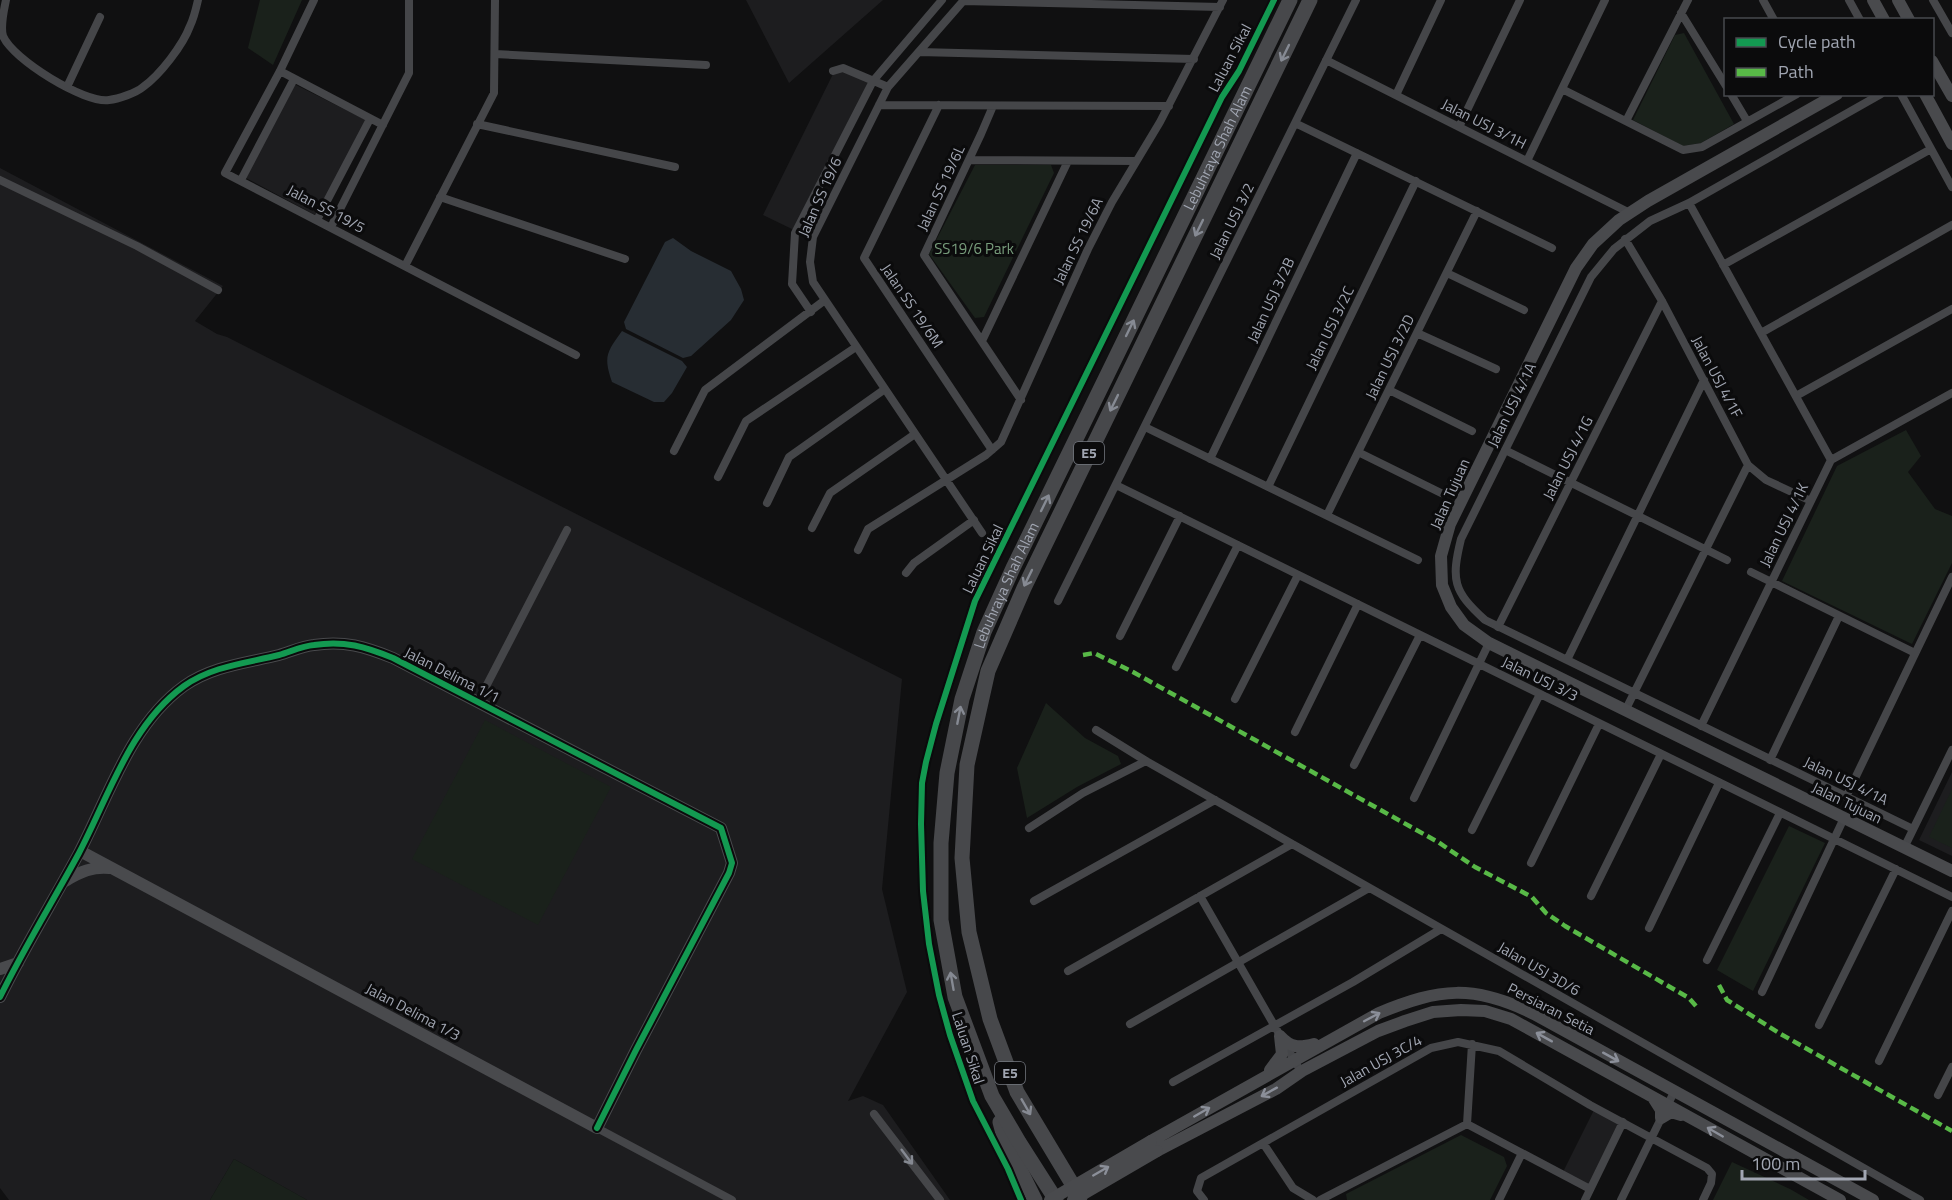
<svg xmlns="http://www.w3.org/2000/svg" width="1952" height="1200" font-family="'Titillium Web',sans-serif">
  <rect width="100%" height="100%" fill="#101011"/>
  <path fill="#1d1d1f" d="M746,0H883L789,83Z
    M843,71L869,82L794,230L763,215L833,74Z
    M294,84L366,120L317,216L246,178Z
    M0,168L223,286L195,321L217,334L227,337L902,679L882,889L907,992L848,1101L863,1096L883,1105L950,1200H307L234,1159L210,1200H9L0,1188Z
    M1952,772V856L1919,840Z
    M1594,1110L1619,1124L1589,1185L1563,1172Z"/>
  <path fill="#1a211b" d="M260,0H302L273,65L248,48Z
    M1684,33L1734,124L1701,143L1683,146L1633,120L1675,35Z
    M975,165H1051L1054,173L984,317L975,318L929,254Z
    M1906,430L1921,456L1908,472L1935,509L1952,516V563L1912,644L1782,581L1837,466Z
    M1046,703L1085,738L1118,756L1121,764L1077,787L1027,818L1017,768Z
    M485,720L611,787L538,925L412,859Z
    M1952,789V848L1929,837Z
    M1789,826L1825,843L1753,991L1717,970Z
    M1461,1135L1504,1157L1507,1166L1490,1200H1347L1346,1194Z
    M234,1159L307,1200H210Z
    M1732,1162L1790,1189L1809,1200H1713Z"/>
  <path fill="#272d33" d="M673,238L691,251L731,271L741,289L744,300L731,320L691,356L683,358L626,329L624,322L665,242Z
    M622,331L682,361L687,367L672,393L664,402H654L612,382C603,356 607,352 622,331Z"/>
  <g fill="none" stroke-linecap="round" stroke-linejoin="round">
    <path stroke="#454649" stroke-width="8" d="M6,0C4,10 0,26 3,36C12,59 85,104 109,100C118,99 136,93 143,87C160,75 183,45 190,26C194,18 196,9 198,0
      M314,0L280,71L225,173L576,355
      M964,0L888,87L813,237L810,262L813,282L982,533
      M1763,0L1774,20
      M1849,0L1860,20
      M1933,0L1952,33
      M963,1L1220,7
      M1681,13L1726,86
      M919,52L1194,59
      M495,54L706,65
      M1326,60L1630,213
      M280,71L383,125
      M833,71L843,68L888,87
      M67,87L100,17
      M1562,89L1683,150L1702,147L1797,94
      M1731,94L1747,121
      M1881,94L1689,203L1650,221L1614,249L1591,277L1461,539C1451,580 1453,591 1485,620L1913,829
      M1901,94L1952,187
      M1396,95L1441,0
      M879,105L1169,106
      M939,105L864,258L992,450
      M993,106L981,134L924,255L1021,400
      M1626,121L1688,0
      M1295,123L1552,248
      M477,124L675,167
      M1459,127L1520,0
      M969,160L1136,161
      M1527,161L1605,0
      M0,180L137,246L218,290
      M241,180L294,79
      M440,197L625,259
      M1689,203L1831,460
      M317,220L370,119
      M331,227L409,73V0
      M1625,239L1662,301L1748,465L1766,480L1811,501
      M1723,265L1931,149
      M405,266L494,93L495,0
      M1447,273L1524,310
      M811,312L792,284L795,233L873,81L942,0
      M1417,333L1496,369
      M1761,333L1952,225
      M982,341L1068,161
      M1389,390L1472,431
      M1796,396L1952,309
      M1145,427L1418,560
      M1505,450L1727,560
      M674,451L705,390L825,300
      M1358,452L1441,493
      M1210,459L1357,153
      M718,477L746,421L856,347
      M1116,485L1952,897
      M1268,487L1416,181
      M767,503L789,457L885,389
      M1327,515L1477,211
      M812,528L830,493L915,434
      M858,550L868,529L986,455L1001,442L1088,249L1112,202L1160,122L1223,0
      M1751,572L1915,653
      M906,573L914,563L974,520
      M1058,601L1356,0
      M1498,627L1662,301
      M1120,636L1180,516
      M1567,660L1704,380
      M1176,667L1238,545
      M1235,699L1298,575
      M478,702L567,530
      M1625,711L1748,465
      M1701,726L1831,460L1952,393
      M1096,730L1146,761L1920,1200
      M1295,732L1358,604
      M1770,760L1839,616
      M1354,765L1420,635
      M1846,797L1952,577
      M1414,798L1489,643
      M1029,828L1083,793L1146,761
      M1472,830L1540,694
      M1904,848L1952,750
      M1531,863L1599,724
      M1200,896L1297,1065
      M1591,896L1661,754
      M1034,901L1215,800
      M1649,928L1719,783
      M1707,960L1780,813
      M1068,971L1292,844
      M1762,992L1844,818
      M1130,1024L1369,888
      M1819,1025L1896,869
      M1879,1061L1952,911
      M1173,1082L1353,982L1441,929
      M1938,1095L1952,1067
      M874,1114L940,1200
      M1467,1124L1472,1044
      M597,1128L732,1200
      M1263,1143L1293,1188L1313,1200
      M1204,1200L1197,1191L1201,1178L1431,1048L1458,1042L1499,1051L1590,1105L1707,1168L1712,1174L1711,1183L1703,1200
      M1320,1200L1467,1124L1590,1189
      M1499,1200L1522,1153
      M1585,1200L1623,1122
      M1621,1200L1674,1092"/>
    <path stroke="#494a4d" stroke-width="12" d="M1873,0L1884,20
      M1898,0L1909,20
      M1932,61L1952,96
      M1837,94L1648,201L1619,220L1593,244L1576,268L1450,524L1441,556L1442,585L1451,607L1464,625L1489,643L1952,871
      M1925,94L1952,144
      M65,881C80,872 93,866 110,868
      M0,969L18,963
      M0,997C24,948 53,901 79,853C109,796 130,725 184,686C212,666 247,663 279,655C290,652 302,646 314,645C344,640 366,647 393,658L721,828L732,863L729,873L636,1050L597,1128L80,851
      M1280,1036C1291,1048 1299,1048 1314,1044
      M1270,1070L1282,1054L1280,1036
      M1654,1099L1661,1110V1118L1671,1112L1681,1115
      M1151,1141L1379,1013C1440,988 1473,984 1534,1014L1873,1200
      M1157,1151L1276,1089L1302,1071L1378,1031L1405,1021L1433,1012L1461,1010L1485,1011L1511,1019L1840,1200"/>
    <g stroke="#47484b" stroke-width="15">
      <path d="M1000,1122L1004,1137L1035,1200"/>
      <path d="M1080,1197L1017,1092L990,1019L969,932L962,858L967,765L988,671L1024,588L1310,0"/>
      <path id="s1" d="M1056,1200L1019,1142L992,1096L955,997L941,920V843L947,773L962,699L984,632L1013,568L1290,0"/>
    </g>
    <path stroke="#494a4d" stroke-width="12" d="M1050,1200L1151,1141
      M1073,1200L1157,1151"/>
    <path stroke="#58b947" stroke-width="4.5" stroke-dasharray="9 4.5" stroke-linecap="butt" d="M1083,655L1094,653L1133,672L1438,842L1475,867L1532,897L1546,913L1565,926L1689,998L1696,1006
      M1719,985L1727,1000L1779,1033L1952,1131"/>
    <defs>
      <path id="cycleway" d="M0,997C24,948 53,901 79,853C109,796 130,725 184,686C212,666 247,663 279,655C290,652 302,646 314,645C344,640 366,647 393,658L721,828L732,863L729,873L636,1050L597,1128
        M1021,1200L1008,1169L973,1101L950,1035L939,995L929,944L923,891L921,824L922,783L926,762L936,724L975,601L1222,97L1239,71L1274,0"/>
    </defs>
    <use href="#cycleway" stroke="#0b0b0c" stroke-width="10"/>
    <use href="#cycleway" stroke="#139951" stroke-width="6"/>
  </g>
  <defs><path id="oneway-shaft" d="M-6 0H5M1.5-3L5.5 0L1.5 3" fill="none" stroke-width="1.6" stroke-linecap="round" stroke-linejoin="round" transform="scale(1.5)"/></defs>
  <g stroke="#868a93">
    <use href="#oneway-shaft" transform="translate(1285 53) rotate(116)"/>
    <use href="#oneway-shaft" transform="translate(1199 228) rotate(116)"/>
    <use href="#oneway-shaft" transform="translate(1130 328) rotate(-64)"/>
    <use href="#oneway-shaft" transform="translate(1114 403) rotate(116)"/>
    <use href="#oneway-shaft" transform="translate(1045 503) rotate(-64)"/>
    <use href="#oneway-shaft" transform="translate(1028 578) rotate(116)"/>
    <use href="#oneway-shaft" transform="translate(959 715) rotate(-79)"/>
    <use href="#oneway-shaft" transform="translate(952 981) rotate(-100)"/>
    <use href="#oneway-shaft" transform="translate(1026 1107) rotate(60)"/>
  </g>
  <g stroke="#8b8f99">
    <use href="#oneway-shaft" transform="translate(1372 1017) rotate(-28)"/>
    <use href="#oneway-shaft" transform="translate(1544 1037) rotate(-151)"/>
    <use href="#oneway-shaft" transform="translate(1611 1057) rotate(29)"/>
    <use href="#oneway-shaft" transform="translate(1269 1092) rotate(151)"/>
    <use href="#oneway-shaft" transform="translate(1202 1112) rotate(-30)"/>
    <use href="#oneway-shaft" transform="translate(1715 1132) rotate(-150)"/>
    <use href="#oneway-shaft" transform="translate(1101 1171) rotate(-30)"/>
  </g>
  <use stroke="#858992" href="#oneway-shaft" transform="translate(907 1157) rotate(53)"/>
  <g text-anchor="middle" stroke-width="6" stroke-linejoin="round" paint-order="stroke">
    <g fill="#0b0b0c" stroke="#747880" stroke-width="1.5">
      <rect x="1074" y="442" width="30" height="22" rx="4.5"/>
      <rect x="995" y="1062" width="30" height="22" rx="4.5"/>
    </g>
    <g font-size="14" font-weight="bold" fill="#a1a6b2">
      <text x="1089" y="458">E5</text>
      <text x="1010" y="1078">E5</text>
    </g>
    <g font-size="15" fill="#a1a6b2" stroke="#0b0b0c">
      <text transform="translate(1230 58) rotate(-62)" y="5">Laluan Sikal</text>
      <text transform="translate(1484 124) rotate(27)" y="5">Jalan USJ 3/1H</text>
      <text dy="5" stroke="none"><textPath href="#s1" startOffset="1137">Lebuhraya Shah Alam</textPath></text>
      <text transform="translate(941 188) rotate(-65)" y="5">Jalan SS 19/6L</text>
      <text transform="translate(820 197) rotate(-66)" y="5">Jalan SS 19/6</text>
      <text transform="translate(326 209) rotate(28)" y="5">Jalan SS 19/5</text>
      <text transform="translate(1232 221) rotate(-64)" y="5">Jalan USJ 3/2</text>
      <text transform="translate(1078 241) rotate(-64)" y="5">Jalan SS 19/6A</text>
      <text transform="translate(1271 300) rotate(-65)" y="5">Jalan USJ 3/2B</text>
      <text transform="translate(912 306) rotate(56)" y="5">Jalan SS 19/6M</text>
      <text transform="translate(1330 328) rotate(-64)" y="5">Jalan USJ 3/2C</text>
      <text transform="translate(1390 357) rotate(-64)" y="5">Jalan USJ 3/2D</text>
      <text transform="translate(1717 377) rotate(62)" y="5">Jalan USJ 4/1F</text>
      <text transform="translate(1512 405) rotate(-64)" y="5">Jalan USJ 4/1A</text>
      <text transform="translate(1568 458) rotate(-63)" y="5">Jalan USJ 4/1G</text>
      <text transform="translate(1450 494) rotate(-66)" y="5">Jalan Tujuan</text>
      <text transform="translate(1784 525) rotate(-64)" y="5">Jalan USJ 4/1K</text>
      <text transform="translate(983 559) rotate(-64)" y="5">Laluan Sikal</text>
      <text dy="5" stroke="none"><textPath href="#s1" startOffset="651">Lebuhraya Shah Alam</textPath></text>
      <text transform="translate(452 675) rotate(27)" y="5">Jalan Delima 1/1</text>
      <text transform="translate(1540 679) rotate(26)" y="5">Jalan USJ 3/3</text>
      <text transform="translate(1846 781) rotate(26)" y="5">Jalan USJ 4/1A</text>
      <text transform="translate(1847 803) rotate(26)" y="5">Jalan Tujuan</text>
      <text transform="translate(1539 969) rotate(30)" y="5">Jalan USJ 3D/6</text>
      <text transform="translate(1551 1009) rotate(27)" y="5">Persiaran Setia</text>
      <text transform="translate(413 1012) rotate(28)" y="5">Jalan Delima 1/3</text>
      <text transform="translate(968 1048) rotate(72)" y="5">Laluan Sikal</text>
      <text transform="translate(1381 1061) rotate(-29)" y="5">Jalan USJ 3C/4</text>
    </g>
    <g font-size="15" fill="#789d7c" stroke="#0b0b0c">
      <text x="974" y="254">SS19/6 Park</text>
    </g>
  </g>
  <rect x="1724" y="18" width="210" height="78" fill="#0b0b0c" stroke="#47494e" stroke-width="1.5"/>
  <rect x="1736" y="38" width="30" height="9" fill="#139951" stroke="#47494e" stroke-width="1.5"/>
  <text x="1778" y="48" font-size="18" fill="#a1a6b2">Cycle path</text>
  <rect x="1736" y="68" width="30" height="9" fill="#58b947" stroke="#47494e" stroke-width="1.5"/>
  <text x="1778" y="78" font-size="18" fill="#a1a6b2">Path</text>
  <path d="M1742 1170v9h123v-9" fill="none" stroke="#a1a6b2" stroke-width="3"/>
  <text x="1751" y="1170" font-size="18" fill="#a1a6b2" stroke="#0b0b0c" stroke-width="4.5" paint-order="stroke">100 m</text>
</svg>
